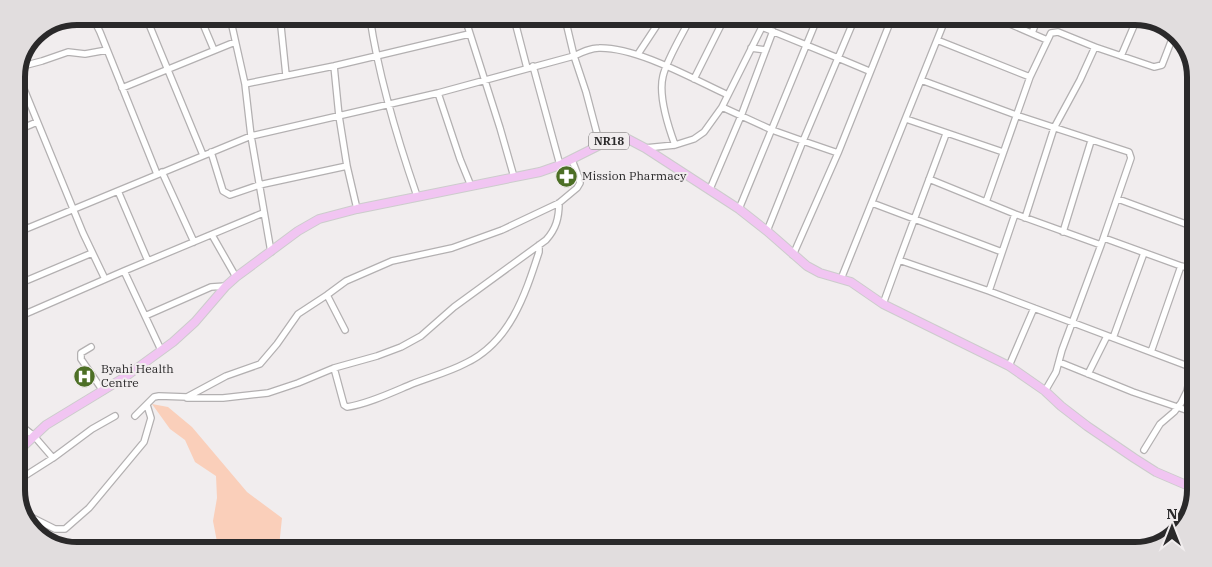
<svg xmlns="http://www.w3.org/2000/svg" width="1212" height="567" font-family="'IBM Plex Serif',serif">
  <rect width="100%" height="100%" fill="#f1edee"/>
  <path fill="#facfba" d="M152,404L168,407L192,427L247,492L282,518L279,547H218L213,521L217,498L216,476L195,462L185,440L170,429Z"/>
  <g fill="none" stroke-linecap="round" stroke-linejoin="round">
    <defs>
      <path id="minor" d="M92,16L100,32L157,174
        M146,17L203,155
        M200,17L214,50
        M230,17L245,84L251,136L271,252
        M280,17L286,75
        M370,18C379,79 397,138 417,196
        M465,18L500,128L514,177
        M514,18L527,68
        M854,20L838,58L869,71
        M1001,20L1047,40
        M231,22L258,17
        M1032,33L1037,20
        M937,40L1030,77
        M751,48L766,50
        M638,54L661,19
        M1121,56L1136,21
        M533,66L560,165
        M19,67L42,61L68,52L85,54L107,50
        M17,72L83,233L105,279
        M694,79L724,19
        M921,80L1016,115L1129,152L1131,158L1101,245L1062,350L1056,372L1045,391
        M245,84L334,66L469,34
        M122,88L235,42
        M438,93L460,159L471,186
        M722,107L772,130L803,141L838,58L762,27
        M906,119L1003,152
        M16,131L37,122
        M600,145L586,92L574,56C582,52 590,48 599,48C637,47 693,79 728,95
        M675,145C668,126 658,96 663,76C667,59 682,35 690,19
        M645,148L675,145L694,139L704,132L722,107L766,19
        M211,152L223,191L230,195L259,185L347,166L339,116L334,66
        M347,166L357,209
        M162,172L194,242
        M929,179L1015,214L1101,245
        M710,189L741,116L773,31
        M118,191L148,261
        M1118,199L1194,227
        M16,202L26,229
        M986,202L1030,77L1051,33L1058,32L1095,47L1154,67L1162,65L1174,34
        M872,203L1002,252
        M739,209L817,19
        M1025,218L1054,128L1080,80L1095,47
        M767,231L803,141L838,153
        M1063,232L1091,141
        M16,233L251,136L438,93L574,56L565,18
        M212,235L236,277
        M1104,238L1181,266
        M793,255L838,153L891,20
        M899,260L946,134
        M1189,268L1194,257
        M124,271L161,350
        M841,279L945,20
        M16,285L92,253
        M989,291L1015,214
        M327,295L345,330
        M883,304L899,260L989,291L1193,368
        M145,316L211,287L226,286
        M16,318L124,271L263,213
        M1113,338L1144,253
        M91,347L81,353V359L103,391
        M1151,352L1181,266L1194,269
        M1059,362L1133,392L1192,412
        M1009,366L1034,308
        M334,368L344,405L347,407C368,404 393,392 412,384C430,377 449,372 466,363C510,342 525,295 539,252V245
        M1088,374L1107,336
        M187,398H223L268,393L298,383L334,368L377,356L401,347L421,336L454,307L546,240C556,229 559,218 559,203
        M135,416L154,397L159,396L187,397L226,376L260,364L277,344L298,314L327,295L346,281L392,261L452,248L502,230L559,203L577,188L580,183L579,178L572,160
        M16,422L34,436L53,458
        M1144,450L1160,424L1174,412L1181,403L1187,391L1193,362
        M18,499L20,479L53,458L92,429L115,416
        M23,513L55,529H65L89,508L144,442L151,418L147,405"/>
      <path id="major" d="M16,453L46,425L125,377L173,342L195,322L226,286L236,277L298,231L319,219L357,209L540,172L560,165L600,145L616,138H626L645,148L739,209L767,231L807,266L820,273L851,282L883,304L1009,366L1045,391L1061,406L1087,426L1134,458L1156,472L1191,487"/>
    </defs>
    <use href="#minor" stroke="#b3b0b1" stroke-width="8"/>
    <use href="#major" stroke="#ccc" stroke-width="10"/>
    <use href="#minor" stroke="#fff" stroke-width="5.5"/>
    <use href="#major" stroke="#f1c5f2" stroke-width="8"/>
  </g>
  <defs>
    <symbol id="pharmacy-disc" viewBox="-11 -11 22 22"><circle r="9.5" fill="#4d6f26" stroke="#f1edee"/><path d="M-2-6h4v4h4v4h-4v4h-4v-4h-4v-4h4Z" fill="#fff"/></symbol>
    <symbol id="hospital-disc" viewBox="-11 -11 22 22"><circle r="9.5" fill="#4d6f26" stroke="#f1edee"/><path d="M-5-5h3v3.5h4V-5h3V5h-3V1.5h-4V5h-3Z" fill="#fff"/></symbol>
  </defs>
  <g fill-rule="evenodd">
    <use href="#pharmacy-disc" x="554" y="164" width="25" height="25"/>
    <use href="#hospital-disc" x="72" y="364" width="25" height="25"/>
  </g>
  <g text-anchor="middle" stroke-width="4" stroke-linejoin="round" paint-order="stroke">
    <rect fill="#f1edee" stroke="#666465" stroke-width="1" x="589" y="132.5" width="40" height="17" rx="4"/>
    <g font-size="11" font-weight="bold" fill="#2a292a">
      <text x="609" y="145">NR18</text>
    </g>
    <g font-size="12" fill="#2a292a" stroke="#f1edee" text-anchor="start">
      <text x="582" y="180">Mission Pharmacy</text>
      <text x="101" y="373">Byahi Health<tspan x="101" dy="14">Centre</tspan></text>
    </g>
  </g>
  <path d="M0 0H1212V567H0ZM77 25H1135A52 52 0 0 1 1187 77V490A52 52 0 0 1 1135 542H77A52 52 0 0 1 25 490V77A52 52 0 0 1 77 25Z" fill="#e1ddde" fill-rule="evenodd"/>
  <path fill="none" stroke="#2a292a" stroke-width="6" d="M77 25H1135A52 52 0 0 1 1187 77V490A52 52 0 0 1 1135 542H77A52 52 0 0 1 25 490V77A52 52 0 0 1 77 25Z"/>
  <g transform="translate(1172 527)" stroke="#f1edee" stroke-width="4" paint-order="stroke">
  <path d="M0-4L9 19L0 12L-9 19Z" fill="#2a292a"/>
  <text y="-8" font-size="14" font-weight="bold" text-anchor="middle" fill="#2a292a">N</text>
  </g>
</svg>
